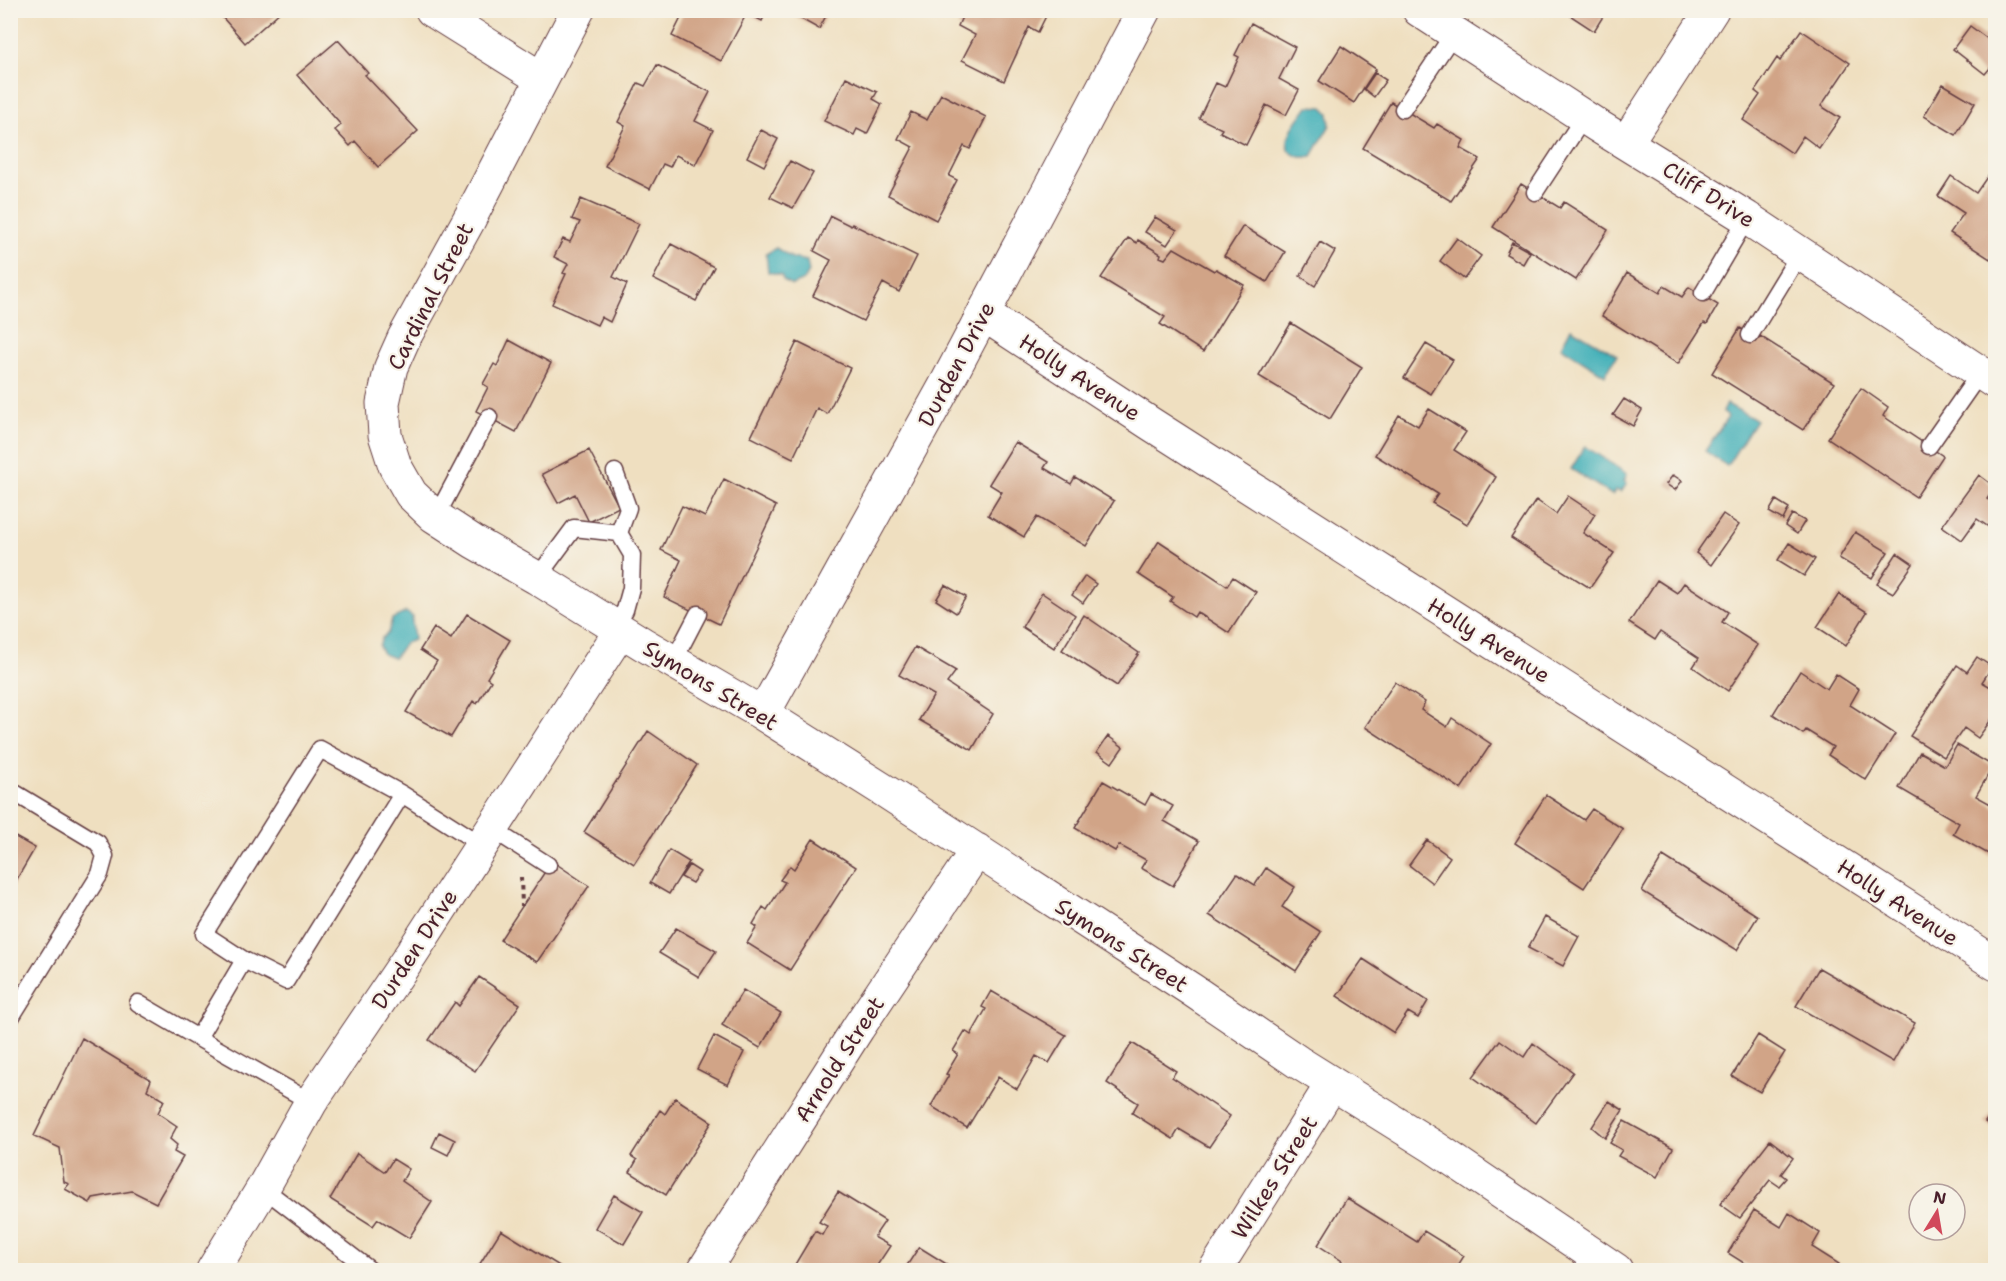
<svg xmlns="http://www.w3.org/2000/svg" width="2006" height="1281" font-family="'Shantell Sans',sans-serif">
  <rect width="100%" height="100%" fill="#f7f3e8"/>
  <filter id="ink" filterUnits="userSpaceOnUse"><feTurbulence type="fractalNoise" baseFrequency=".0167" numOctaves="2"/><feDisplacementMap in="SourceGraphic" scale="12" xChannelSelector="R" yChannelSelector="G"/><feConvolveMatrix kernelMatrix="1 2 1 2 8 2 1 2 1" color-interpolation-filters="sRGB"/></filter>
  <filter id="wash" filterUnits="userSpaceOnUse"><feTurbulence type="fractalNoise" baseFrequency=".008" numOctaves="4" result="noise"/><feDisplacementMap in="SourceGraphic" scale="24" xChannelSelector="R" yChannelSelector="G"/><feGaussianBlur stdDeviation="1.35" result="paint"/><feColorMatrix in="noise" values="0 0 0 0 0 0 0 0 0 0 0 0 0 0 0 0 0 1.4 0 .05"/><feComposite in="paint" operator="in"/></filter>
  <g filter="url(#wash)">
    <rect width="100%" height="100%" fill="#efdfc0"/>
    <path fill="#3eaeb7" stroke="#446671" stroke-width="1.5" d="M1308,106L1323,107L1329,113L1330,125L1312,156C1302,159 1296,157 1288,150C1285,133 1298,120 1308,106Z
      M776,248L792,258L807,261L809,272L804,280L792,285L784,281L781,275L768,272L766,254Z
      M1571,328L1617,355L1605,375L1561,347Z
      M1727,404L1756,420L1727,466L1705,451L1728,417L1723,412Z
      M1585,446L1627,474L1624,481L1627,484L1621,492L1616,490L1612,495L1571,469Z
      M406,612L413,617L412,620L414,640L405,643L394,658L383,654L379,646L382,638L388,633L392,619Z"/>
    <g id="blocks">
      <path fill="#d1a487" d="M216,10H282L245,43Z
        M685,10H767L762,21L747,13L721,61L672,36Z
        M791,10H829L819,29L790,13Z
        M965,10H1049L1038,32L1029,27L1004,81L962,60L975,35L958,26Z
        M1562,10H1607L1594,31Z
        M1251,23L1295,47L1279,79L1299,90L1286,115L1266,105L1246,145L1220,132L1222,129L1199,118L1216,83L1225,87L1239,57L1235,55Z
        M1970,26L1996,45V61L1985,74L1953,49Z
        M1801,30L1850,63L1821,106L1840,118L1819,148L1803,136L1792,153L1743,120L1760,95L1755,91L1777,58L1780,61Z
        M338,40L368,73L365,75L418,131L378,167L355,141L350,146L335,130L341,125L297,75Z
        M1341,46L1376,69L1354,103L1319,81Z
        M657,65L710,92L695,121L713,130L695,165L676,155L670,167L663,164L650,189L605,166L625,126L618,122L638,83L645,86Z
        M1375,73L1386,80L1374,97L1364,89Z
        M846,77L877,92L873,99L882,104L867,134L857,129L854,135L824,121Z
        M1943,84L1975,103L1956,135L1924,116Z
        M941,94L986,117L970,149L964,146L949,176L957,180L936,220L888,195L913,147L898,139L911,112L927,120Z
        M1391,102L1434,128L1437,124L1464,140L1460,148L1480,159L1451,201L1363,148Z
        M761,130L778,139L764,166L747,157Z
        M790,161L813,173L793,208L770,197Z
        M1996,164V250L1990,259L1950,233L1964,213L1938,196L1951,176L1976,193Z
        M1521,184L1560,208L1564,202L1608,230L1576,280L1493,227Z
        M581,199L639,224L613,277L627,284L610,322L601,317L597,325L552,304L566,274L563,273L568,264L554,257L563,239L570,242L580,222L572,219Z
        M831,216L851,226L852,224L917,256L899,292L883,283L863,321L813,296L831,260L814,251Z
        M1155,217L1177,230L1167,245L1145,232Z
        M1243,226L1285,252L1267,282L1224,256Z
        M1128,238L1137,243L1138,240L1161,254L1160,257L1165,259L1174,248L1214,271L1216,269L1244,285L1203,352L1160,324L1165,317L1101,278Z
        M1457,238L1481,256L1464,279L1440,261Z
        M1320,242L1335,251L1315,286L1300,276Z
        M1512,242L1530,252L1523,264L1506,254Z
        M671,244L714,267L696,301L653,279Z
        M1627,273L1660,293L1664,286L1682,297L1689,287L1718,305L1707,324L1704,323L1678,364L1602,316Z
        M1291,323L1362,367L1330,419L1259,376Z
        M1740,328L1758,339L1760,336L1834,383L1803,430L1712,373Z
        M509,340L551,363L516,432L476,411L488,387L483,384L494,364L497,366Z
        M797,342L850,368L827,414L817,408L793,458L751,437Z
        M1426,344L1453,360L1431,394L1404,378Z
        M1861,388L1888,407L1883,416L1943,456L1916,497L1828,438Z
        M1624,399L1642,410L1633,426L1613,415Z
        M1429,409L1466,432L1454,450L1496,477L1467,524L1432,503L1438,494L1375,455L1399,415L1418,426Z
        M1015,442L1048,462L1044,468L1071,484L1075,477L1114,501L1086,546L1037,517L1024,537L988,515L1002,492L989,484Z
        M589,450L619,507L589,522L575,494L558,503L542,474Z
        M1673,475L1682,481L1675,490L1666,484Z
        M1979,475L1995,487L1987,499L1996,505V532L1977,519L1962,540L1942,526Z
        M724,479L776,506L719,624L664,597L681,560L661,550L682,506L705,517Z
        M1568,496L1595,514L1583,533L1614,553L1590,588L1511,538L1536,500L1556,514Z
        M1776,500L1789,508L1783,520L1769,512Z
        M1723,514L1739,525L1711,565L1696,553Z
        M1792,514L1805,521L1797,534L1785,526Z
        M1855,532L1888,552L1872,578L1839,558Z
        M1159,541L1227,586L1233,577L1256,592L1229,633L1197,612L1194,617L1170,601L1173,597L1138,574Z
        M1789,543L1815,559L1804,576L1778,560Z
        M1897,553L1913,564L1893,593L1877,584Z
        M1085,576L1096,584L1083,603L1072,595Z
        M1657,580L1677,593L1684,583L1728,612L1722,622L1758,645L1728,691L1693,667L1699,658L1660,632L1655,640L1629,623Z
        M945,585L966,597L956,613L936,600Z
        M1042,593L1075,615L1054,648L1022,627Z
        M1839,594L1867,612L1846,646L1817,627Z
        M467,614L510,640L487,678L491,681L477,704L473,701L451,737L406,712L437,661L420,650L434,628L451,639Z
        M1084,615L1139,653L1117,686L1062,650Z
        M915,647L956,671L947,683L993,714L972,750L919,720L934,695L899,675Z
        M1977,657L1992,667L1982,682L1996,690V713L1978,738L1964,728L1944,757L1910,736L1957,665L1967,672Z
        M1800,671L1827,689L1836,674L1859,689L1850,705L1895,734L1866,780L1828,755L1833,747L1806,730L1803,734L1773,714Z
        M1395,682L1425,702L1421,710L1447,727L1452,718L1491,744L1461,789L1365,727Z
        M648,731L697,765L634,864L584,832Z
        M1108,736L1123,747L1112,763L1097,752Z
        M1957,745L1993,766L1976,796L1996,807V846L1990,855L1953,834L1959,823L1899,788L1920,752L1945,766Z
        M1103,781L1145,805L1151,794L1173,806L1164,821L1199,841L1173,886L1141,868L1146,860L1119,845L1115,851L1075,828Z
        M1546,795L1584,820L1592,809L1623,829L1584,888L1515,843Z
        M10,834L35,848L10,891Z
        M813,839L856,867L790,970L747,943L757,927L753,924L763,907L767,910L785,882L780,880L790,866L794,869Z
        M1427,840L1450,857L1432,883L1409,865Z
        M669,850L689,862L669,894L650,883Z
        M1663,856L1758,916L1737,950L1642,891Z
        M552,861L589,886L537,962L500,940Z
        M689,865L700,872L692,883L681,877Z
        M1266,868L1295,887L1282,907L1321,932L1296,971L1209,915L1237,874L1255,885Z
        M1545,917L1579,936L1563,966L1528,948Z
        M676,928L716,951L699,977L659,953Z
        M1363,959L1428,1001L1418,1018L1408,1012L1394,1033L1337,996Z
        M1819,968L1915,1023L1893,1062L1796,1006Z
        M479,977L520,1004L475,1071L429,1040L455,1002L459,1006Z
        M743,990L781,1013L760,1048L722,1025Z
        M991,991L1066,1035L1049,1063L1036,1056L1017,1089L998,1077L967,1128L931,1106L949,1075L946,1074L958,1054L953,1051L965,1031L971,1035L986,1009L982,1007Z
        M1758,1035L1785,1052L1760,1092L1732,1076Z
        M714,1036L744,1052L728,1085L697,1069Z
        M82,1038L151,1080L147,1090L164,1100L158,1113L177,1126L170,1139L177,1145L174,1152L183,1157L156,1203L132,1191L93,1198L90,1203L65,1189L69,1184L64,1182L60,1148L34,1136Z
        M1500,1040L1524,1057L1533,1043L1573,1072L1536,1123L1473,1077Z
        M1132,1043L1176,1071L1172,1077L1230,1116L1209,1147L1179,1129L1173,1139L1132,1113L1138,1103L1107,1083Z
        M675,1098L712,1122L666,1195L630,1172L637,1160L631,1156L660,1110L665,1114Z
        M1609,1101L1623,1110L1605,1138L1592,1127Z
        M1996,1106V1129L1985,1122Z
        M1624,1121L1673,1148L1657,1177L1618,1156L1622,1150L1610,1143Z
        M439,1132L455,1140L448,1155L432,1147Z
        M1770,1140L1793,1158L1781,1174L1786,1178L1779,1186L1770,1180L1740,1218L1720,1204Z
        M357,1153L385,1172L393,1159L409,1169L402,1181L432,1202L409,1238L378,1219L373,1226L330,1199Z
        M838,1192L885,1221L874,1237L890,1246L874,1270H801L794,1266L815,1231L822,1235L827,1226L819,1222Z
        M614,1195L643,1212L624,1244L595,1228Z
        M1347,1198L1417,1242L1424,1231L1464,1256L1455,1270H1358L1354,1268L1352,1270H1349L1339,1265L1342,1261L1318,1245Z
        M1754,1210L1781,1227L1789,1213L1820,1233L1812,1247L1839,1264L1835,1270H1755L1728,1253Z
        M501,1230L566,1270H476Z
        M919,1247L953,1268L952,1270H904Z"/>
    </g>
  </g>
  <g filter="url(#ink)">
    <use href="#blocks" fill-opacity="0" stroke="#633c41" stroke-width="1.5"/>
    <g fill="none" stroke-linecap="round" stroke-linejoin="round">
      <defs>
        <path id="lane" d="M1403,109L1454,33
          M1535,192L1584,117
          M1703,293L1747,218
          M1750,335L1800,253
          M1929,446L1980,373
          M615,472L628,508L619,533
          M436,517L489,417
          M537,578L574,528L619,533L632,555L631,588L625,610L614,626
          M673,662L698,614
          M320,749L402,794L286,981L244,960L204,934Z
          M10,790L98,843L105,856L100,874L10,1019
          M402,794L482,845
          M492,829L548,865
          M244,960L198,1038L311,1102
          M138,1003L198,1038
          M263,1188L370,1270"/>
        <path id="street" d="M432,10L542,79
          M578,10L470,218L404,338L391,367L383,403L385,435L395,466L411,494L434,516L474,542L537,578L643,644L763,714L885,791L1192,990L1298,1062L1434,1147L1616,1270
          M1419,10L1598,126L1747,218L1996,383
          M1626,143L1712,10
          M983,314L1151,424L1996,964
          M763,714L944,388L1144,10
          M213,1270L263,1188L311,1102L412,953L621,630
          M704,1270L858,1028L977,850
          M1215,1270L1332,1084"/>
      </defs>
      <use href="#lane" stroke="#633c41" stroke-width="19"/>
      <use href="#street" stroke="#633c41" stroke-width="35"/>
      <path stroke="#633c41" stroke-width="4" stroke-dasharray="4.5 4.5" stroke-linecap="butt" d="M521,877L522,906"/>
      <use href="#lane" stroke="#fff" stroke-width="16"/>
      <use href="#street" stroke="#fff" stroke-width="33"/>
    </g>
  </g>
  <g text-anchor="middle" stroke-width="4.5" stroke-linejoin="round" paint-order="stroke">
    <g font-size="22" fill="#4a1f2b" stroke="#f7f3e8">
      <text transform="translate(1709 194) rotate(32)" y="8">Cliff Drive</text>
      <text transform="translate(430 296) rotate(-63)" y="8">Cardinal Street</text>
      <text transform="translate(956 364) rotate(-62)" y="8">Durden Drive</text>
      <text transform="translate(1080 377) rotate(33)" y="8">Holly Avenue</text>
      <text transform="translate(1489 640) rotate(32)" y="8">Holly Avenue</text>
      <text transform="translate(711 685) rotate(31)" y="8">Symons Street</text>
      <text transform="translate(1898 902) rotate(33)" y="8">Holly Avenue</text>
      <text transform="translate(1122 945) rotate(33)" y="8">Symons Street</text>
      <text transform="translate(414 949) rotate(-57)" y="8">Durden Drive</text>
      <text transform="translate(839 1059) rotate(-57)" y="8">Arnold Street</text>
      <text transform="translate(1274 1177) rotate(-58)" y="8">Wilkes Street</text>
    </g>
  </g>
  <rect width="2006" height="1281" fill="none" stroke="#f7f3e8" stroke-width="36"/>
  <g transform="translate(1937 1212) rotate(11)"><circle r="28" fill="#f7f3e8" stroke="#b29e9c" stroke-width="1.5"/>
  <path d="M0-4.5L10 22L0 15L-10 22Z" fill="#d1495b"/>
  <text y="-9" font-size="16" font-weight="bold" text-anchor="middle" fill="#4a1f2b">N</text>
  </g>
</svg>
